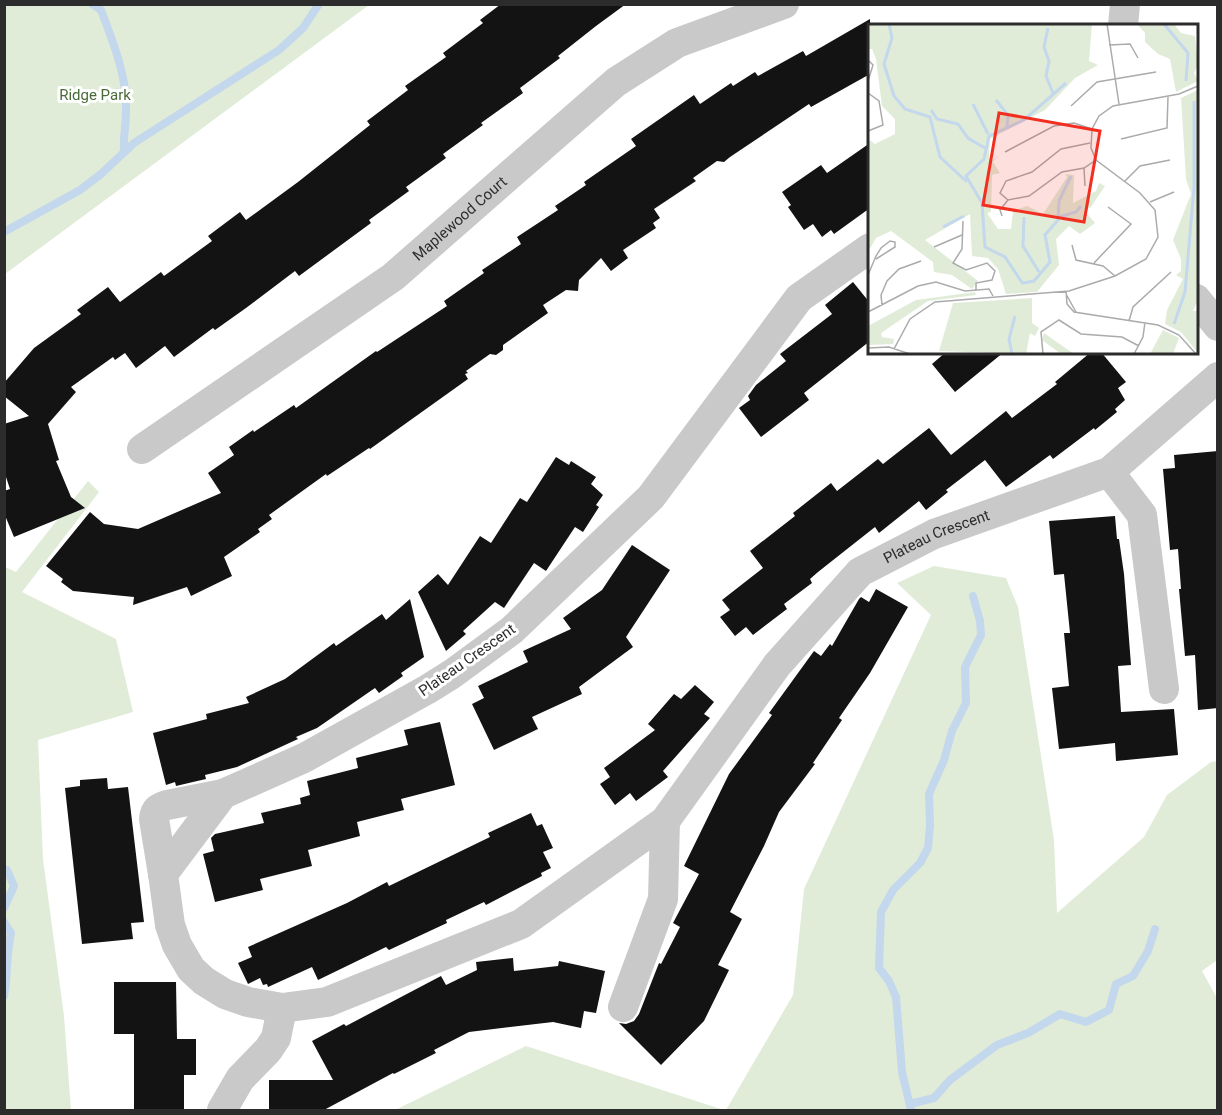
<svg xmlns="http://www.w3.org/2000/svg" width="1222" height="1115" font-family="Roboto,sans-serif">
  <rect width="100%" height="100%" fill="#fff"/>
  <path fill="#e0ecd8" d="M5,4H369V5L5,274Z
    M88,481L99,492L22,592L116,639L133,712L38,740L43,859L64,1016L71,1110H5V567L16,572Z
    M934,566L1006,578L1018,607L1054,840L1057,913L1144,837L1167,795L1211,762L1217,761V960L1202,971L1217,998V1110H726L793,995L804,889L931,615L897,583Z
    M526,1046L724,1110H395Z"/>
  <g fill="none" stroke-linecap="round" stroke-linejoin="round">
    <path stroke="#c3d7ed" stroke-width="8" d="M92,4L101,10C113,42 127,76 126,110C126,125 123,138 124,152
      M4,232L80,190L101,174L134,143L279,50L303,28L319,4
      M4,908L14,886L7,870
      M4,922L11,933C6,954 8,976 4,996
      M910,1104L934,1098L950,1080L997,1045L1028,1033L1060,1014L1086,1022L1109,1010L1116,984L1133,976L1148,951L1155,929
      M911,1110L902,1072L896,997L889,981L879,968L881,912L893,890L920,863L928,848L930,826L929,794L944,760L952,731L966,703L965,667L981,635L980,621L973,596"/>
  </g>
  <path fill="#131313" d="M501,4H626L596,26L558,56L560,58L520,88L523,93L481,123L483,125L443,154L446,158L406,187L409,191L369,220L371,223L299,276L295,271L246,308L215,330L213,328L174,357L165,346L136,368L125,353L115,360L113,357L71,387L76,392L48,424L59,460L56,461L71,497L85,508L14,537L4,513V491L10,489L4,471V424L29,416L4,396V383L34,348L81,314L77,310L108,287L120,302L161,272L164,276L212,241L208,236L240,212L246,220L298,182L370,125L367,121L408,90L405,86L446,57L443,53L483,23L480,20Z
    M870,19V74L811,107L809,104L730,157L724,162L717,161L693,178L696,181L654,209L660,218L653,223L656,228L623,250L628,258L611,271L601,258L579,280L578,291L566,290L543,305L548,313L503,345V350L496,355L490,354L466,371L468,373L465,374L468,379L370,449L369,448L327,476L326,474L269,515L272,519L258,529L260,532L224,557L232,576L191,596L187,587L133,605L134,597L73,591L61,582L63,579L46,566L90,512L104,524L138,529L221,493L208,473L234,455L229,447L253,430L254,432L294,405L296,408L376,351L377,352L447,306L444,301L484,273L482,270L521,244L517,237L558,210L555,206L586,185L584,182L636,146L631,139L694,95L700,104L731,83L733,86L755,72L758,76L803,51L806,56Z
    M870,143V208L834,234L831,230L822,237L813,224L804,230L788,207L791,205L782,192L821,165L827,173Z
    M853,282L870,303V341L804,393L809,400L761,437L739,408L750,400L748,396L756,385L786,361L780,354L832,314L825,305Z
    M946,352H1004L955,392L932,364Z
    M1091,352H1101L1126,382L1118,388L1125,400L1115,409L1117,412L1095,430L1094,428L1053,459L1050,455L1006,487L985,460L946,490L948,492L926,510L919,501L879,533L875,527L818,572L810,579L812,583L784,604L787,609L753,635L746,627L735,636L720,617L730,610L722,600L763,568L750,551L795,516L793,513L831,483L837,491L878,459L883,464L929,428L951,455L1006,411L1012,418L1057,384L1055,382Z
    M1218,451V708L1198,710L1195,655L1185,656L1179,589H1181L1178,549L1170,550L1163,469L1175,468L1174,455Z
    M556,457L569,465L571,461L596,477L591,484L603,495L596,505L599,507L583,532L575,527L546,571L534,563L504,608L495,602L463,631L466,634L446,651L418,592L438,574L448,585L480,536L491,543L520,498L527,502Z
    M1115,516L1117,539H1119L1124,574L1131,665L1118,666L1121,712L1174,709L1178,755L1116,761L1115,743L1059,749L1052,688L1069,686L1064,633H1070L1064,574L1054,575L1049,521Z
    M632,545L670,570L626,637L633,647L579,687L582,694L532,717L538,729L494,750L472,704L484,698L478,686L528,662L523,651L571,629L563,618L602,590Z
    M876,589L908,607L870,673L839,718L842,720L813,763L815,764L779,812L764,846L730,912L742,919L718,965L729,970L704,1021L661,1065L619,1023L626,1024L634,1021L639,1014L659,963L661,964L680,927L673,923L699,874L684,866L729,774L772,715L769,713L814,651L821,656L830,644L832,646L859,599L861,597L869,602Z
    M410,599L424,657L401,673L403,676L379,693L375,688L317,728L296,737L298,739L237,767L205,775L206,779L193,782L176,786L175,782L166,785L153,733L207,719L206,714L249,703L246,697L285,679L334,643L336,646L382,614L386,620Z
    M695,685L714,702L704,714L710,718L663,771L668,777L636,801L630,793L615,805L600,784L610,777L604,768L655,730L648,724L674,694L681,699Z
    M440,722L455,785L401,799L404,810L357,822L360,836L308,850L312,866L260,879L263,890L215,902L203,854L214,851L211,838L215,834L264,823L261,813L301,804L300,798L310,795L307,781L358,768L356,758L408,745L404,730Z
    M107,778L108,789L128,787L144,922L131,923L133,939L82,944L65,788L80,786V780Z
    M531,813L537,826L542,824L553,848L543,852L551,868L541,873L542,876L486,905L484,902L446,920L447,923L389,950L386,947L318,980L312,967L268,987L267,984L263,985L260,978L248,984L238,963L252,957L248,947L347,903L387,882L389,886L490,837L488,833Z
    M513,958L514,971L558,966L559,961L605,971L596,1013L584,1011L581,1028L553,1022L469,1032L434,1050L436,1053L394,1074L393,1073L324,1110H269V1080H333L312,1041L344,1024L346,1026L441,976L446,985L477,970L476,962Z
    M114,982H176L177,1039H196V1075H184V1110H134V1034H114Z"/>
  <g fill="none" stroke-linecap="round" stroke-linejoin="round">
    <g stroke="#c9c9c9" stroke-width="30">
      <path d="M1123,26L1125,4"/>
      <path id="s1" d="M870,248L799,298L651,497L512,630L452,674L428,689L304,758L223,794L163,874L170,925L177,945L191,969L204,981L225,994L248,1002L282,1008L327,1002L521,924L665,821L777,665L860,572L934,534L1109,472L1218,377"/>
      <path d="M1196,299L1218,326"/>
      <path id="s2" d="M142,449L393,277L616,82L677,43L784,4"/>
      <path d="M1109,472L1142,515L1164,689"/>
      <path d="M163,874L154,819C155,809 158,808 167,805L223,794"/>
      <path d="M623,1007L663,899L665,821"/>
      <path d="M222,1110L240,1079L268,1050L276,1038L282,1008"/>
    </g>
  </g>
  <g text-anchor="middle" stroke-width="6" stroke-linejoin="round" paint-order="stroke">
    <g font-size="15" fill="#486b37" stroke="#fff">
      <text x="95" y="100">Ridge Park</text>
    </g>
    <g font-size="15" fill="#2c2c2c" stroke="#fff">
      <text dy="5" stroke="none"><textPath href="#s2" startOffset="393">Maplewood Court</textPath></text>
      <text dy="5" stroke="none"><textPath href="#s1" startOffset="1995">Plateau Crescent</textPath></text>
      <text transform="translate(467 660) rotate(-35)" y="5">Plateau Crescent</text>
    </g>
  </g>
  <g transform="translate(868 24)">
    <rect width="330" height="330" fill="#fff"/>
    <path d="M0,0H224L221,37L230,41L207,54L177,86L122,115L121,134L125,136L132,130L125,138L132,149L124,151L123,188L119,189L130,205H143L145,187L159,182L175,190L199,153L197,150L206,151L205,179L228,167L231,159L237,162L223,183L216,186L227,199L212,210L201,202L188,215L191,241L169,268L138,270L130,245L120,234L104,232L102,190L57,216L110,257L104,265L84,251L66,248L65,238L23,207L8,214L0,228V115L7,120L27,110V95L14,82L8,35L4,25H0ZM269,0H306L313,9L327,12L330,41L326,49L330,57L308,68L302,35L290,30L277,18V9ZM330,66V276L325,287H330V329L313,308L297,300L299,286L315,255L308,251L313,247V235L305,216L323,170L318,155L313,74ZM107,268L108,271L60,277L13,309L14,313L26,315L25,320L0,321V302L48,276ZM164,274V299L171,304L167,312L162,309L158,330L71,327L85,279ZM295,306L311,314L305,330H282ZM176,309L206,330H193L174,316Z" fill="#e0ecd8"/>
    <path fill="none" stroke="#c3d7ed" stroke-width="3" d="M21,0L24,14L16,40L26,72L37,85L62,93L72,133L99,158M296,0L320,29L318,57M180,4L176,23L181,37L178,52L185,69M128,76L140,91L139,103M105,80L120,110M63,86L69,95L90,100L100,114L117,124M115,179L119,161M156,193L155,222L171,248M191,193L208,188L213,182M75,203L96,192M155,259L166,257L182,238L177,211L190,196L191,177L203,152M155,260L137,233L117,223L114,179L98,152L116,135L121,112L156,96L198,59M306,300L317,268L326,164V77M144,330L141,315L147,292"/>
    <path fill="none" stroke="#ababab" stroke-width="1.5" d="M239,0L251,80M241,21L262,20L270,34M0,36L5,41L0,57M0,69L11,77L15,101L0,107M203,82L229,58L288,48M253,115L299,104L300,73M222,119L193,125L164,148L138,157L132,169L140,176L161,172L194,148L216,144L228,136M137,128L186,102L206,99L224,105M216,144L217,162M256,158L272,142L302,136M282,178L306,168M134,192L132,186L140,176M95,197L94,225L85,239L98,246L119,239L127,247L124,256L108,259V266M204,221L208,236L235,242L247,252M66,223L94,211M226,239L263,200L240,183M0,251L8,232L13,224L22,217L27,218V223L8,235M198,267L199,280L206,288L290,301L311,311L328,330M198,270L208,288M14,281L13,271L19,257L31,245L53,237M0,288L50,262L68,258L97,267L121,265L125,272M261,297L265,283L303,248M0,324L21,323L42,330M26,325L42,295L67,278L201,267L247,252L278,235L290,213L287,186L272,169L228,136L223,124L224,105L231,92L245,82L311,70L330,62M175,330L173,308L191,296L213,310L254,313L271,322M266,330L275,313L277,298"/>
    <path fill="#f22e20" fill-opacity="0.15" stroke="#f22e20" stroke-width="3" d="M131,89L232,107L216,198L115,181Z"/>
    <rect width="330" height="330" fill="none" stroke="#2c2c2c" stroke-width="3"/>
  </g>
  <rect width="1222" height="1115" fill="none" stroke="#2c2c2c" stroke-width="12"/>
</svg>
